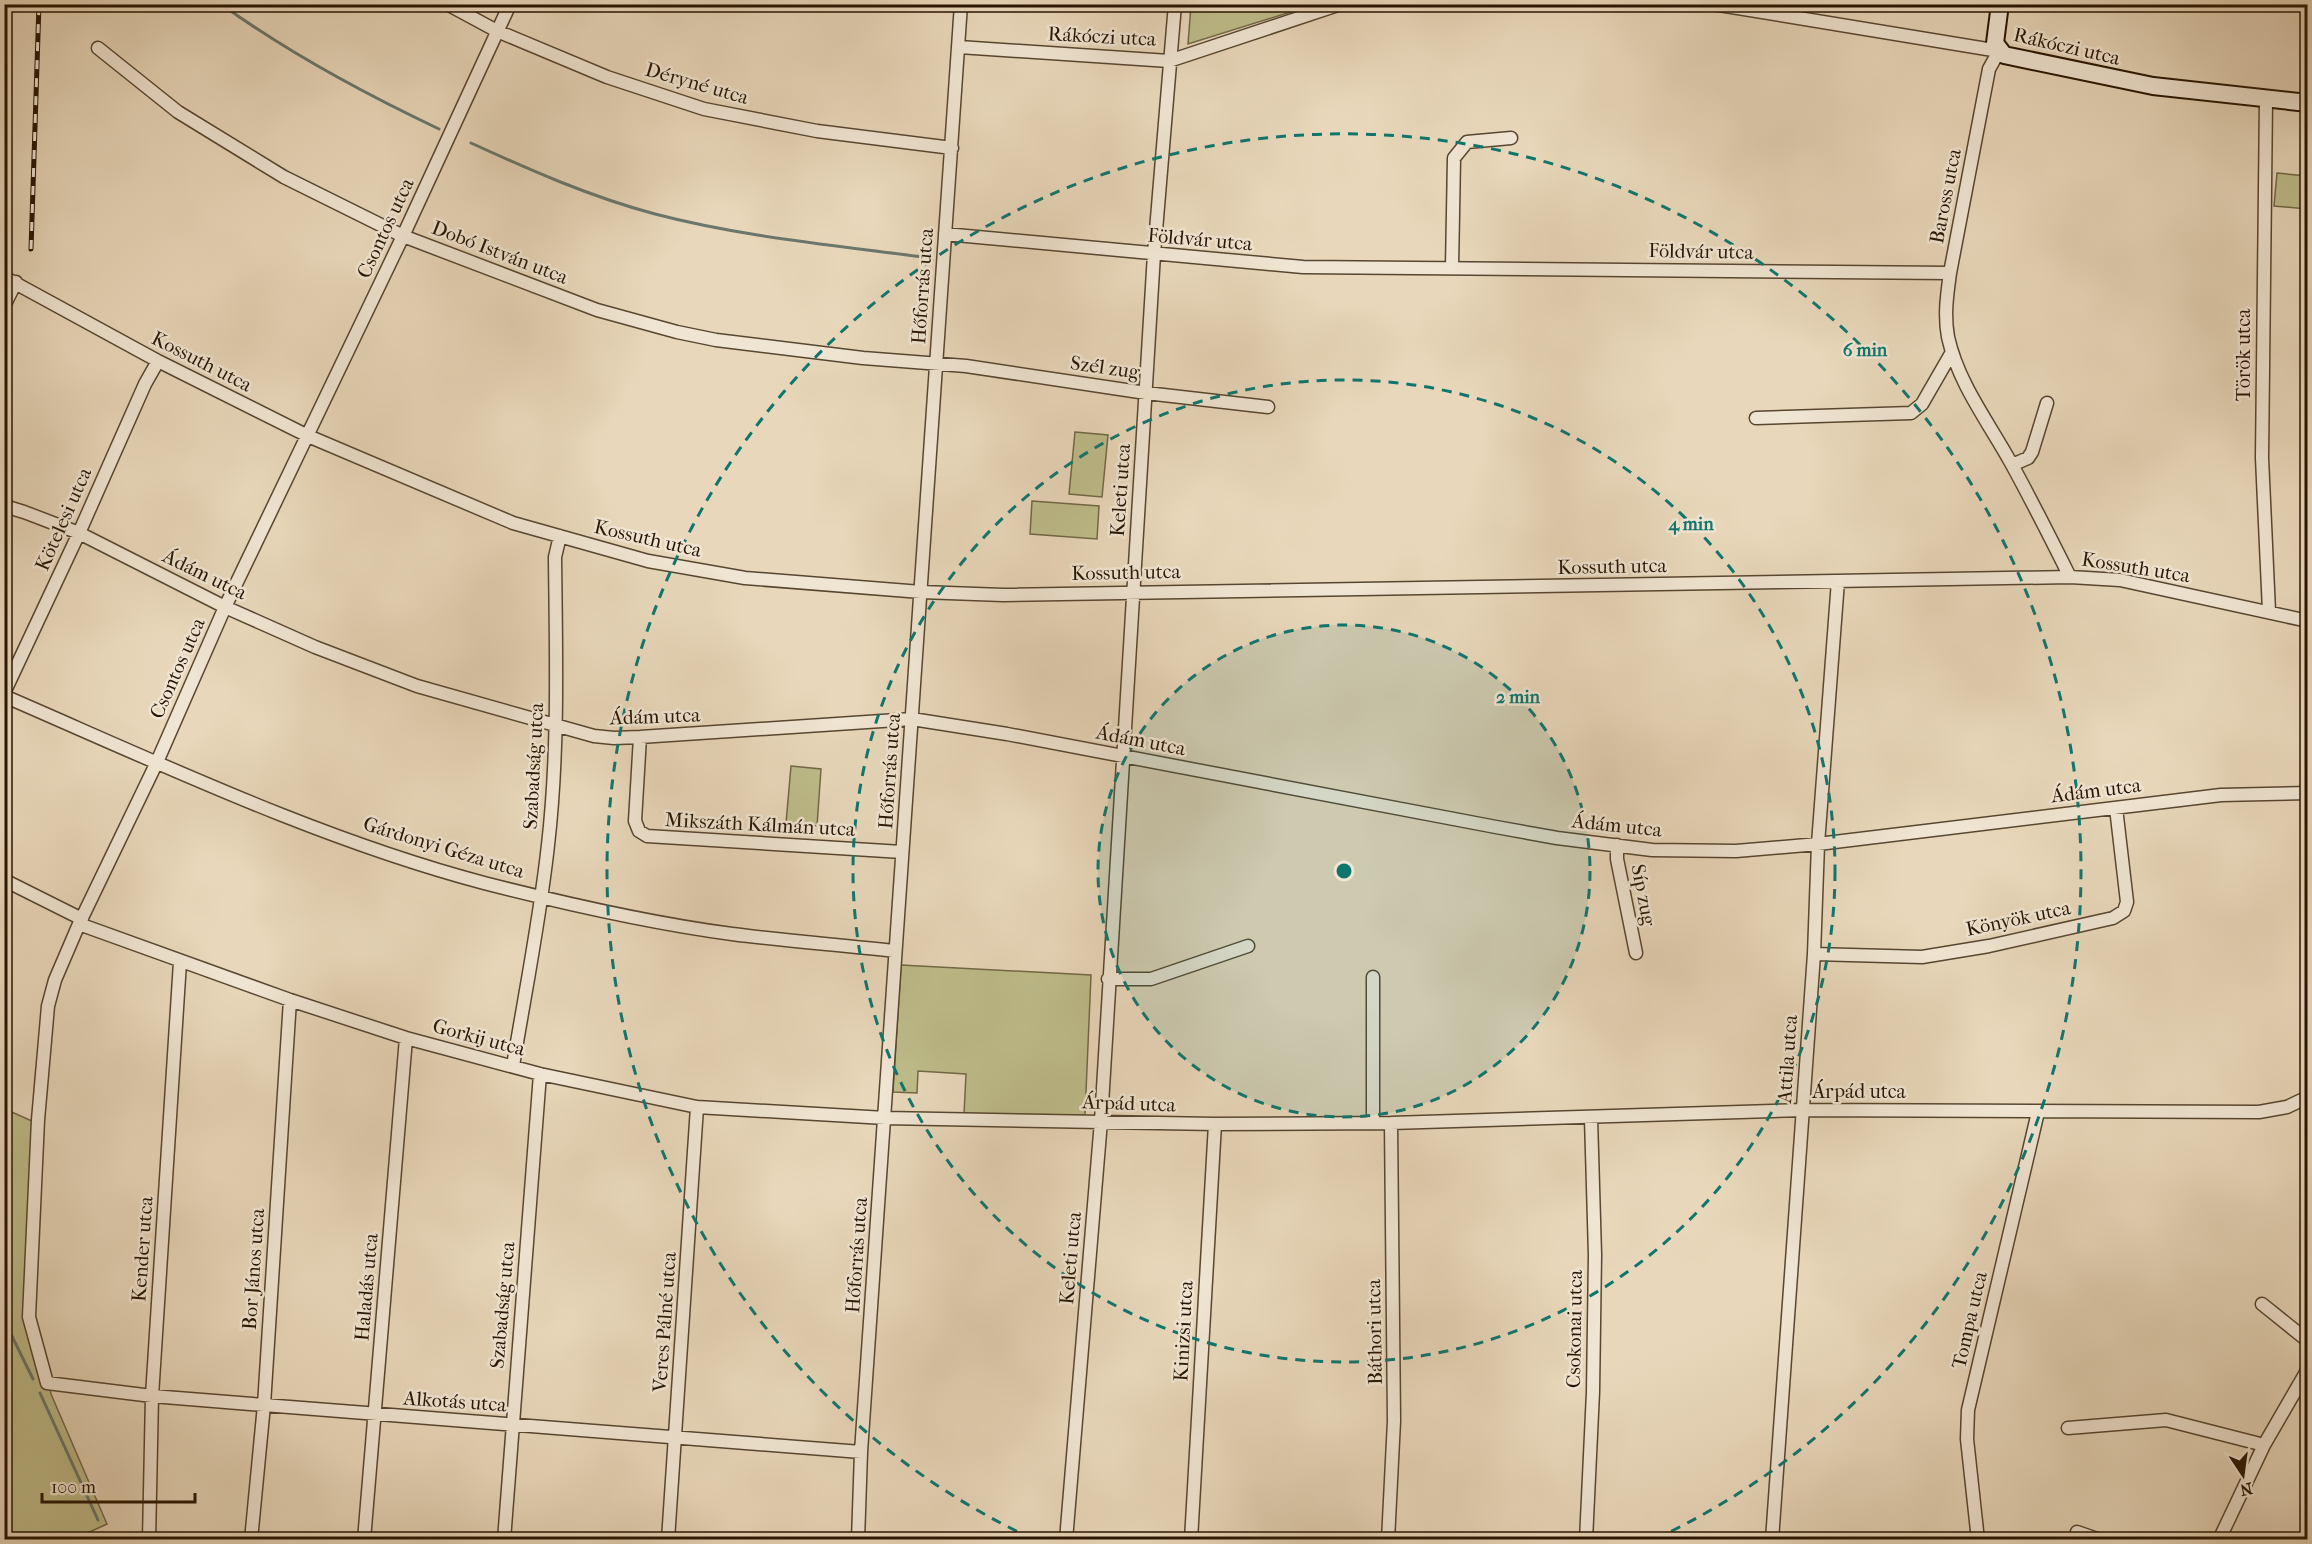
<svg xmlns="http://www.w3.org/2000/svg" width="2312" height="1544" font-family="'IM FELL French Canon',serif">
  <rect width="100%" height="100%" fill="#e8d7ba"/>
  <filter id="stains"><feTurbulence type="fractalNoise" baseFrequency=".00333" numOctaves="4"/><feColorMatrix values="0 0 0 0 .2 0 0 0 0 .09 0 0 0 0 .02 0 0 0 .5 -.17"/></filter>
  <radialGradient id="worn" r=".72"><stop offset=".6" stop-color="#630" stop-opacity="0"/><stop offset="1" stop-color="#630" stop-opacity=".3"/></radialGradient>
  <path fill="#bebc8a" stroke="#726846" stroke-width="1.5" d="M1191,5V4L1313,5L1188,44Z
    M2277,173L2307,176V209L2274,206Z
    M1075,432L1108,435L1102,497L1069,494Z
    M1032,501L1099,506L1097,539L1030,534Z
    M791,766L821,769L817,826L786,823Z
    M901,965L1091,975L1085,1115L964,1114L966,1074L918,1071L917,1093L893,1092Z
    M5,1109L43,1126L34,1313L51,1394L107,1524L83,1535L84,1539L5,1540Z"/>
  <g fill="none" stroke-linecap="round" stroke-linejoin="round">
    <path stroke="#6a776c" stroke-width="3" d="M221,4C290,54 363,93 439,129
      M471,143C530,170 591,197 655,214C743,237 832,245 922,257
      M4,1320L33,1379
      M40,1393L98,1520"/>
    <defs>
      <path id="street" d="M447,4L497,31L607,77L704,109L817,131L952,148
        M510,4L403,236L225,607L157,762L79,924L55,980L48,1006L38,1120L29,1317L47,1383L152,1396L264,1405L861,1452
        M1713,4L1999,51
        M959,47L1169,61L1341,4
        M98,48L178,112L284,177L403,236L597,310L677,332L716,340L863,358L966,366L1146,393L1268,407
        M1999,51L1989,69L1950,273C1947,295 1944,315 1948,337C1958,383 1989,423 2011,463C2032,501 2051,539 2070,577
        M2266,99L2262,458L2269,611
        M945,234L1303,267L1950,273
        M1452,268L1454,158L1467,142L1511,138
        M4,277L158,361L308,436L513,523L648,561L745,578L921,592L1003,595L2070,577L2120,580L2308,621
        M4,306L16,282
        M1756,418L1911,413L1922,404L1952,352
        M2012,465L2028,458L2032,452L2047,403
        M4,509L11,508L24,512L79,533L225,607L315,647L417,686L594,736L614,738L640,737L912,719L1007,734L1496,827L1557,838L1652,850L1736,851L1818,844L2221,795L2308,793
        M4,693L79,533L145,384L158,361
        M4,696C159,763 321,840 484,883C566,904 649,923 732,934C786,941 841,945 895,951
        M640,737L635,821L639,831L647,836L902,852
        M1617,845V859L1636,953
        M4,880L82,919
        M79,924L290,1000L406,1038L540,1074L697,1107L885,1118L1215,1124L1391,1123L1803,1110L2259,1112L2287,1107L2308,1097
        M1814,954L1922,957L1989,946L2113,918L2124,911L2127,902L2116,808
        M1108,979H1151L1248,946
        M513,1066C525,993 540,919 548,845C559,749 556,652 555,557L560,536
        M1373,1123V977
        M2262,1304L2308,1341
        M2068,1428L2166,1420L2264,1445
        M2077,1532L2100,1540
        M149,1540L152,1396L180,962
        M251,1540L264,1405L290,1000
        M364,1540L406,1038
        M504,1540L540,1074
        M668,1540L697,1107
        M858,1540L861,1452L961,4
        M1066,1540L1101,1121L1154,254L1175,4
        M1191,1540L1215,1124
        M1388,1540L1394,1421L1391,1123
        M1586,1540L1593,1392L1595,1255L1591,1118
        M1772,1540L1814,954L1818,844L1838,581
        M1978,1540L1967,1439L1968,1410L2038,1112
        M2219,1540L2264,1445L2308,1369"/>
      <path id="secondary" d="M2000,4L1995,43L2004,55L2153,86L2308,103"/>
    </defs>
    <use href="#street" stroke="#574630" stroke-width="15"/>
    <use href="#secondary" stroke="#271502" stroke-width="20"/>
    <use href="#street" stroke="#f0e5d2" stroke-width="12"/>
    <use href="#secondary" stroke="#f0e5d2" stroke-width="16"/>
    <defs>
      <path id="rail" d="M31,249L39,4"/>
    </defs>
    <use href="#rail" stroke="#271502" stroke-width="5"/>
    <use href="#rail" stroke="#f0e5d2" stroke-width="3" stroke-dasharray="9" stroke-linecap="butt"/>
  </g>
  <circle cx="1344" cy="871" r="246" fill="#0f766e" fill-opacity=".12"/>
  <g fill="none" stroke="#0f766e" stroke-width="3" stroke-dasharray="10 8">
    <circle cx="1344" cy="871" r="246"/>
    <circle cx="1344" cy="871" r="491"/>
    <path d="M1033 1539A737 737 0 1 1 1655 1539"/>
  </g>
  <g text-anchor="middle" stroke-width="5" stroke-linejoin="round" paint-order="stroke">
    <g font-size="20" fill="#271502" stroke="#f0e5d2">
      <text transform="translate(1102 36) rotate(3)" y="7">Rákóczi utca</text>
      <text transform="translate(2067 46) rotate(13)" y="7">Rákóczi utca</text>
      <text transform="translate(697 83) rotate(16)" y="7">Déryné utca</text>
      <text transform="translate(1945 196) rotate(-79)" y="7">Baross utca</text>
      <text transform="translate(385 228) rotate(-65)" y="7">Csontos utca</text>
      <text transform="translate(1200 239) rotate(5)" y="7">Földvár utca</text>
      <text transform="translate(1701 251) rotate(1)" y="7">Földvár utca</text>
      <text transform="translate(500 252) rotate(21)" y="7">Dobó István utca</text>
      <text transform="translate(922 286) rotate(-86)" y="7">Hőforrás utca</text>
      <text transform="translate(2243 355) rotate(-90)" y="7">Török utca</text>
      <text transform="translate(202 361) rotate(27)" y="7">Kossuth utca</text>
      <text transform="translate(1105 367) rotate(8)" y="7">Szél zug</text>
      <text transform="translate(1120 490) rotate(-86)" y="7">Keleti utca</text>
      <text transform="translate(63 519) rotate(-66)" y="7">Kötelesi utca</text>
      <text transform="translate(648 538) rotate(13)" y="7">Kossuth utca</text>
      <text transform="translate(1612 566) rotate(-1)" y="7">Kossuth utca</text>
      <text transform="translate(2136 567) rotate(9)" y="7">Kossuth utca</text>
      <text transform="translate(1126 572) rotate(-1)" y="7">Kossuth utca</text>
      <text transform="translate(205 574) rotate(26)" y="7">Ádám utca</text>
      <text transform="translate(177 668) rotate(-66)" y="7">Csontos utca</text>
      <text transform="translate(655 716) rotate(-2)" y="7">Ádám utca</text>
      <text transform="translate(1141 740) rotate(11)" y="7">Ádám utca</text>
      <text transform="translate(533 766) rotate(-87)" y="7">Szabadság utca</text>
      <text transform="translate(889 771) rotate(-86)" y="7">Hőforrás utca</text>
      <text transform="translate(2096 790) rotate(-7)" y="7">Ádám utca</text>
      <text transform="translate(760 824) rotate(3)" y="7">Mikszáth Kálmán utca</text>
      <text transform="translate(1617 825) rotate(6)" y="7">Ádám utca</text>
      <text transform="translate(444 847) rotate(17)" y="7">Gárdonyi Géza utca</text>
      <text transform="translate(1644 895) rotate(79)" y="7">Síp zug</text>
      <text transform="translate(2018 918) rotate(-12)" y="7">Könyök utca</text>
      <text transform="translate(479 1037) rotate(15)" y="7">Gorkij utca</text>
      <text transform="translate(1787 1059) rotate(-86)" y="7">Attila utca</text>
      <text x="1859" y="1098">Árpád utca</text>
      <text transform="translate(1129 1103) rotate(2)" y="7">Árpád utca</text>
      <text transform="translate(142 1249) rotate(-86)" y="7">Kender utca</text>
      <text transform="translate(856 1255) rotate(-86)" y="7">Hőforrás utca</text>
      <text transform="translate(1070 1258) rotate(-85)" y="7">Keleti utca</text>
      <text transform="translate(253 1269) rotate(-86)" y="7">Bor János utca</text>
      <text transform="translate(366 1287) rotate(-85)" y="7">Haladás utca</text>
      <text transform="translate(502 1305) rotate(-85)" y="7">Szabadság utca</text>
      <text transform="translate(1969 1320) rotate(-77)" y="7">Tompa utca</text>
      <text transform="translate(664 1322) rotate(-86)" y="7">Veres Pálné utca</text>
      <text transform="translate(1574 1329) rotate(-89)" y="7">Csokonai utca</text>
      <text transform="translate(1183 1331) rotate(-87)" y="7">Kinizsi utca</text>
      <text transform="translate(1374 1332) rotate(-91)" y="7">Báthori utca</text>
      <text transform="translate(455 1401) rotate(4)" y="7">Alkotás utca</text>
    </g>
  </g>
  <circle cx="1344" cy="871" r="9" fill="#0f766e" stroke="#f0e5d2" stroke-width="3"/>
  <g font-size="18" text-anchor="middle" font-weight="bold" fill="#0f766e" stroke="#f0e5d2" stroke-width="5" stroke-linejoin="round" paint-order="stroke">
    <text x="1865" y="356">6 min</text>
    <text x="1691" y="530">4 min</text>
    <text x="1518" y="703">2 min</text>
  </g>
  <rect width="2312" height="1544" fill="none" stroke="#e8d7ba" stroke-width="24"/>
  <rect x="6" y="6" width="2300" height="1532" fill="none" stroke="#271502" stroke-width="3"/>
  <rect x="12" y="12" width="2288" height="1520" fill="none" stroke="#271502" stroke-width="1.5"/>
  <g transform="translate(2243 1475) rotate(167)" stroke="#f0e5d2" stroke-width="4.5" paint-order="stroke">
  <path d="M0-4.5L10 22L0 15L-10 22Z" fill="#271502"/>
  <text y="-9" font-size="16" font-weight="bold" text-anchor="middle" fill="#271502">N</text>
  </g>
  <path d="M42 1493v9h153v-9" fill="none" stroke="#271502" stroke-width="3"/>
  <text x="51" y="1493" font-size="18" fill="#271502" stroke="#f0e5d2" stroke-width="4.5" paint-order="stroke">100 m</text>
  <rect width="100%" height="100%" filter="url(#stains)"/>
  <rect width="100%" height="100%" fill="url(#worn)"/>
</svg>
